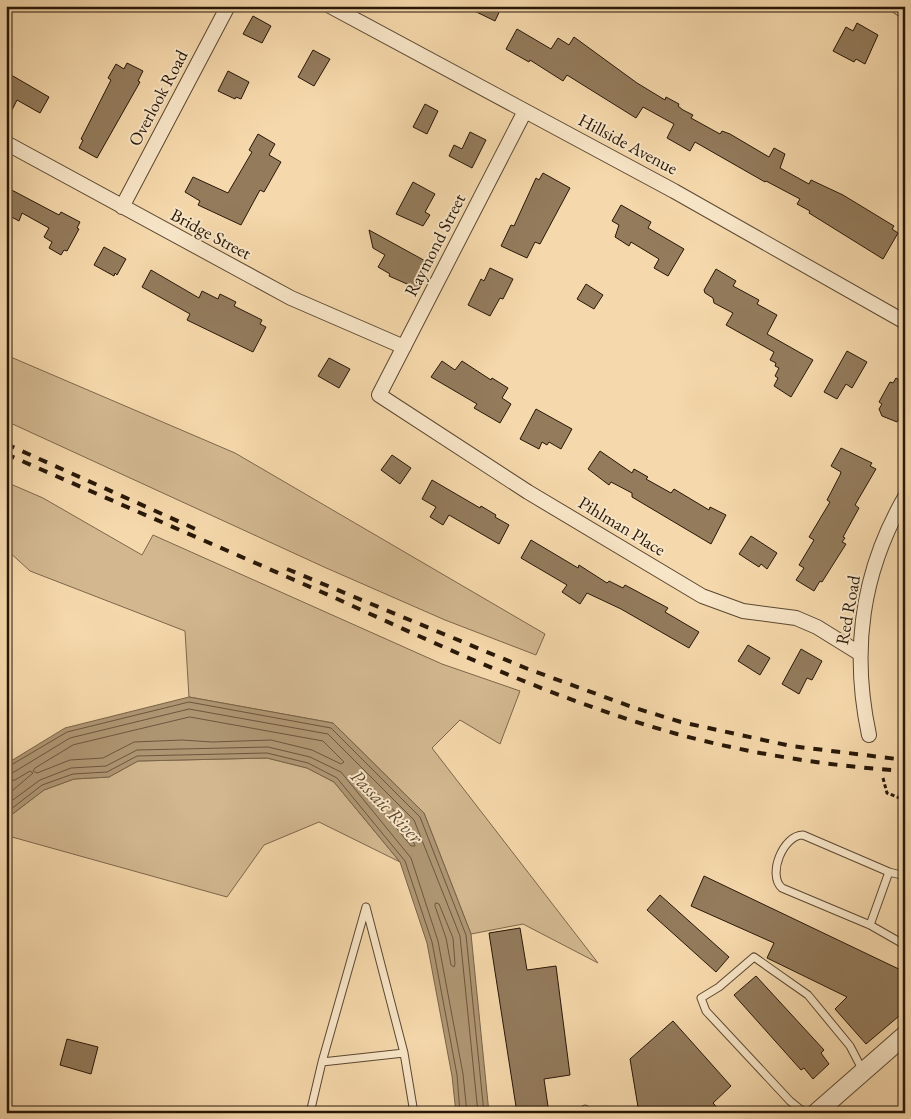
<svg xmlns="http://www.w3.org/2000/svg" width="911" height="1119" font-family="'EB Garamond',serif">
  <rect width="100%" height="100%" fill="#f5d8ab"/>
  <filter id="stains"><feTurbulence type="fractalNoise" baseFrequency=".004" numOctaves="4"/><feColorMatrix values="0 0 0 0 .2 0 0 0 0 .09 0 0 0 0 .02 0 0 0 .5 -.17"/></filter>
  <radialGradient id="worn" r=".72"><stop offset=".6" stop-color="#630" stop-opacity="0"/><stop offset="1" stop-color="#630" stop-opacity=".3"/></radialGradient>
  <path fill="#d2b78f" stroke="#7d674b" d="M6,355L235,453L545,634L536,655L445,620L324,567L6,421Z
    M6,482L43,498L142,555L153,535L442,664L520,691L500,744L460,720L432,748L598,963L523,924L471,934L424,813L333,723L189,697L185,631L30,571L6,549Z
    M267,758L307,768L334,782L400,862L319,822L264,845L227,897L12,837L6,856V819L44,790L74,779L109,777L138,761Z"/>
  <path fill="#af9673" stroke="#796348" d="M189,697L333,723L424,813L471,934L489,1113H456L452,1076L427,943L400,862L334,782L307,768L267,758L138,761L109,777L74,779L44,790L6,819V764L65,728Z"/>
  <g fill="none" stroke-linecap="round" stroke-linejoin="round">
    <path stroke="#6c563d" stroke-width="1" d="M190,717L323,741L344,762L341,764L312,750L271,740L212,742L182,740L134,742L103,758L70,760L37,773L33,771L35,768L73,745Z
      M6,768L67,732L189,702L331,728L420,817L466,935L484,1113
      M6,774L14,772L70,738L189,709L328,734L414,820L460,936L478,1113
      M360,780H364L407,824L415,846H411L360,784Z
      M6,781L15,780L30,771L33,773L6,796
      M6,805L40,780L71,768L106,766L137,750L268,747L310,757L341,772L411,858L438,941L463,1074L467,1113
      M6,813L42,785L73,774L107,772L137,756L267,753L308,763L337,778L405,861L432,942L457,1075L460,1113
      M436,903L439,904L453,938L455,964L454,967L451,965L446,938L435,906Z"/>
  </g>
  <path fill="#937b5c" stroke="#281707" d="M464,6H502L495,21Z
    M253,16L271,26L262,43L243,34Z
    M857,23L878,35L865,64L856,59L854,62L833,51L846,27L853,31Z
    M517,29L551,49L558,38L569,45L574,37L637,83L665,100L666,97L679,104L678,106L683,110L693,115L691,118L720,134L722,131L730,134L769,157L774,148L785,154L780,168L809,184L811,180L843,195L894,226L892,229L898,233L883,259L809,213L810,211L797,204L800,199L766,181L765,182L695,142L690,151L667,138L674,124L643,107L636,118L567,75L563,81L530,60L529,62L506,49Z
    M313,50L330,59L314,86L298,77Z
    M127,63L143,71L138,81L140,82L97,158L79,148L83,140L81,139L111,80L108,78L116,64L124,69Z
    M228,71L249,82L241,99L236,97L235,99L218,91Z
    M6,72L49,97L40,113L17,100L6,122Z
    M425,104L438,111L427,134L413,127Z
    M470,132L486,140L472,168L449,156L454,145L462,149Z
    M258,134L275,144L269,155L281,162L264,192L260,190L241,225L198,205L200,201L185,192L193,177L228,193L252,152L249,150Z
    M543,173L570,188L540,244L535,242L527,258L501,246L511,225L514,226L536,178L539,180Z
    M413,182L435,194L425,212L430,215L423,226L396,214Z
    M6,187L59,215L61,212L80,222L77,228L79,229L67,251L64,250L61,255L49,248L52,242L44,237L49,228L22,213L19,221L6,214Z
    M621,205L651,222L648,228L684,249L668,276L654,268L659,259L631,242L629,246L615,237L619,225L612,221Z
    M369,230L429,263L416,288L389,276L390,274L378,267L385,255L373,248Z
    M104,247L126,259L117,275L115,273L114,276L94,265Z
    M490,268L513,279L503,299L500,298L490,316L468,305L481,279L484,281Z
    M716,269L736,281L733,286L759,300L757,304L777,315L767,334L813,360L791,397L774,386L778,378L775,376L779,368L775,366L776,363L770,360L774,352L726,325L733,313L714,303L713,298L705,293L704,290Z
    M151,270L199,298L202,291L218,299L220,294L236,302L234,306L262,320L260,324L266,327L253,352L187,320L190,314L142,287Z
    M586,284L603,295L594,309L577,299Z
    M847,351L867,362L852,388L846,384L837,399L824,392Z
    M329,358L350,369L339,388L318,376Z
    M442,361L455,370L462,361L491,380L492,378L508,388L502,398L511,404L500,423L474,408L477,404L431,377Z
    M896,378L905,383V411L897,422L882,416L879,409L882,404L879,402L890,382L893,383Z
    M536,409L572,429L561,449L549,442L547,445L542,442L539,449L520,439Z
    M841,448L872,463L870,466L876,469L855,505L859,508L843,537L845,538L842,542L846,544L822,582L820,581L814,591L796,580L804,568L799,565L814,540L809,537L830,502L827,500L840,475L841,472L831,466Z
    M600,451L632,473L634,469L648,477L646,479L671,493L674,489L709,510L710,507L726,515L711,544L632,497V493L611,482L609,485L588,469Z
    M392,455L411,468L400,484L381,470Z
    M432,480L480,508L481,506L496,515L495,517L509,525L499,544L449,515L443,525L430,517L436,507L422,499Z
    M751,536L777,553L767,569L761,564L759,567L739,554Z
    M531,540L578,568L579,565L607,583L609,581L623,588L625,585L668,608L665,612L699,632L689,648L621,609L587,593L580,604L562,592L567,585L521,558Z
    M748,645L770,658L760,675L738,661Z
    M801,649L822,661L812,680L807,678L799,694L782,684Z
    M704,876L905,972V1011L866,1044L835,1009L847,997L767,958L774,943L691,906Z
    M660,895L729,957L716,972L647,910Z
    M520,928L527,970L556,966L570,1075L544,1079L549,1113H517L489,933Z
    M756,976L824,1050L821,1053L829,1064L813,1079L804,1068L801,1070L734,995Z
    M673,1021L731,1086L713,1103L722,1113H639L630,1059Z
    M67,1039L98,1047L91,1074L60,1065Z"/>
  <g fill="none" stroke-linecap="round" stroke-linejoin="round">
    <defs>
      <path id="service" d="M905,876L889,872L803,835C783,835 767,875 782,888L870,925L905,945
        M366,907L404,1053
        M870,925L889,872
        M322,1062L366,907
        M585,1109L586,1113
        M310,1113L322,1062L404,1053L414,1113
        M805,1113L790,1101L706,1011L701,998L719,987L754,957L808,995L850,1046L863,1071"/>
      <path id="minor" d="M330,6L674,191L905,322
        M897,6L905,11
        M525,111L379,395L528,492L702,596L743,611L796,618L817,627L859,653
        M6,143L291,298L404,347
        M122,207L228,6
        M869,735C851,651 861,573 905,497"/>
      <path id="tertiary" d="M816,1113L905,1035"/>
    </defs>
    <use href="#service" stroke="#5b4730" stroke-width="9"/>
    <use href="#minor" stroke="#5b4730" stroke-width="16"/>
    <use href="#tertiary" stroke="#5b4730" stroke-width="20"/>
    <path stroke="#281707" stroke-width="3" stroke-dasharray="4 2.5" stroke-linecap="butt" d="M883,778L887,793L905,800"/>
    <use href="#service" stroke="#f8e6c8" stroke-width="7"/>
    <use href="#minor" stroke="#f8e6c8" stroke-width="14"/>
    <use href="#tertiary" stroke="#f8e6c8" stroke-width="18"/>
    <path stroke="#281707" stroke-width="4" stroke-dasharray="9 9" stroke-linecap="butt" d="M6,444L200,531
      M6,454C115,502 224,549 333,597C445,648 558,701 677,734C751,754 828,766 905,771
      M6,478L10,480
      M287,569L528,669L635,708L681,722L791,746L905,760"/>
  </g>
  <g text-anchor="middle" stroke-width="4" stroke-linejoin="round" paint-order="stroke">
    <g font-size="18" fill="#281707" stroke="#f8e6c8">
      <text transform="translate(158 98) rotate(-62)" y="6">Overlook Road</text>
      <text transform="translate(628 144) rotate(28)" y="6">Hillside Avenue</text>
      <text transform="translate(211 234) rotate(28)" y="6">Bridge Street</text>
      <text transform="translate(435 245) rotate(-63)" y="6">Raymond Street</text>
      <text transform="translate(622 526) rotate(31)" y="6">Pihlman Place</text>
      <text transform="translate(848 610) rotate(-80)" y="6">Red Road</text>
    </g>
    <g font-size="19" font-style="italic" fill="#5e4a32" stroke="#f8e6c8">
      <text transform="translate(387 806) rotate(46)" y="7">Passaic River</text>
    </g>
  </g>
  <rect width="911" height="1119" fill="none" stroke="#f5d8ab" stroke-width="25"/>
  <rect x="8" y="8" width="896" height="1104" fill="none" stroke="#281707" stroke-width="2.5"/>
  <rect x="12" y="12" width="886" height="1094" fill="none" stroke="#281707"/>
  <rect width="100%" height="100%" filter="url(#stains)"/>
  <rect width="100%" height="100%" fill="url(#worn)"/>
</svg>
